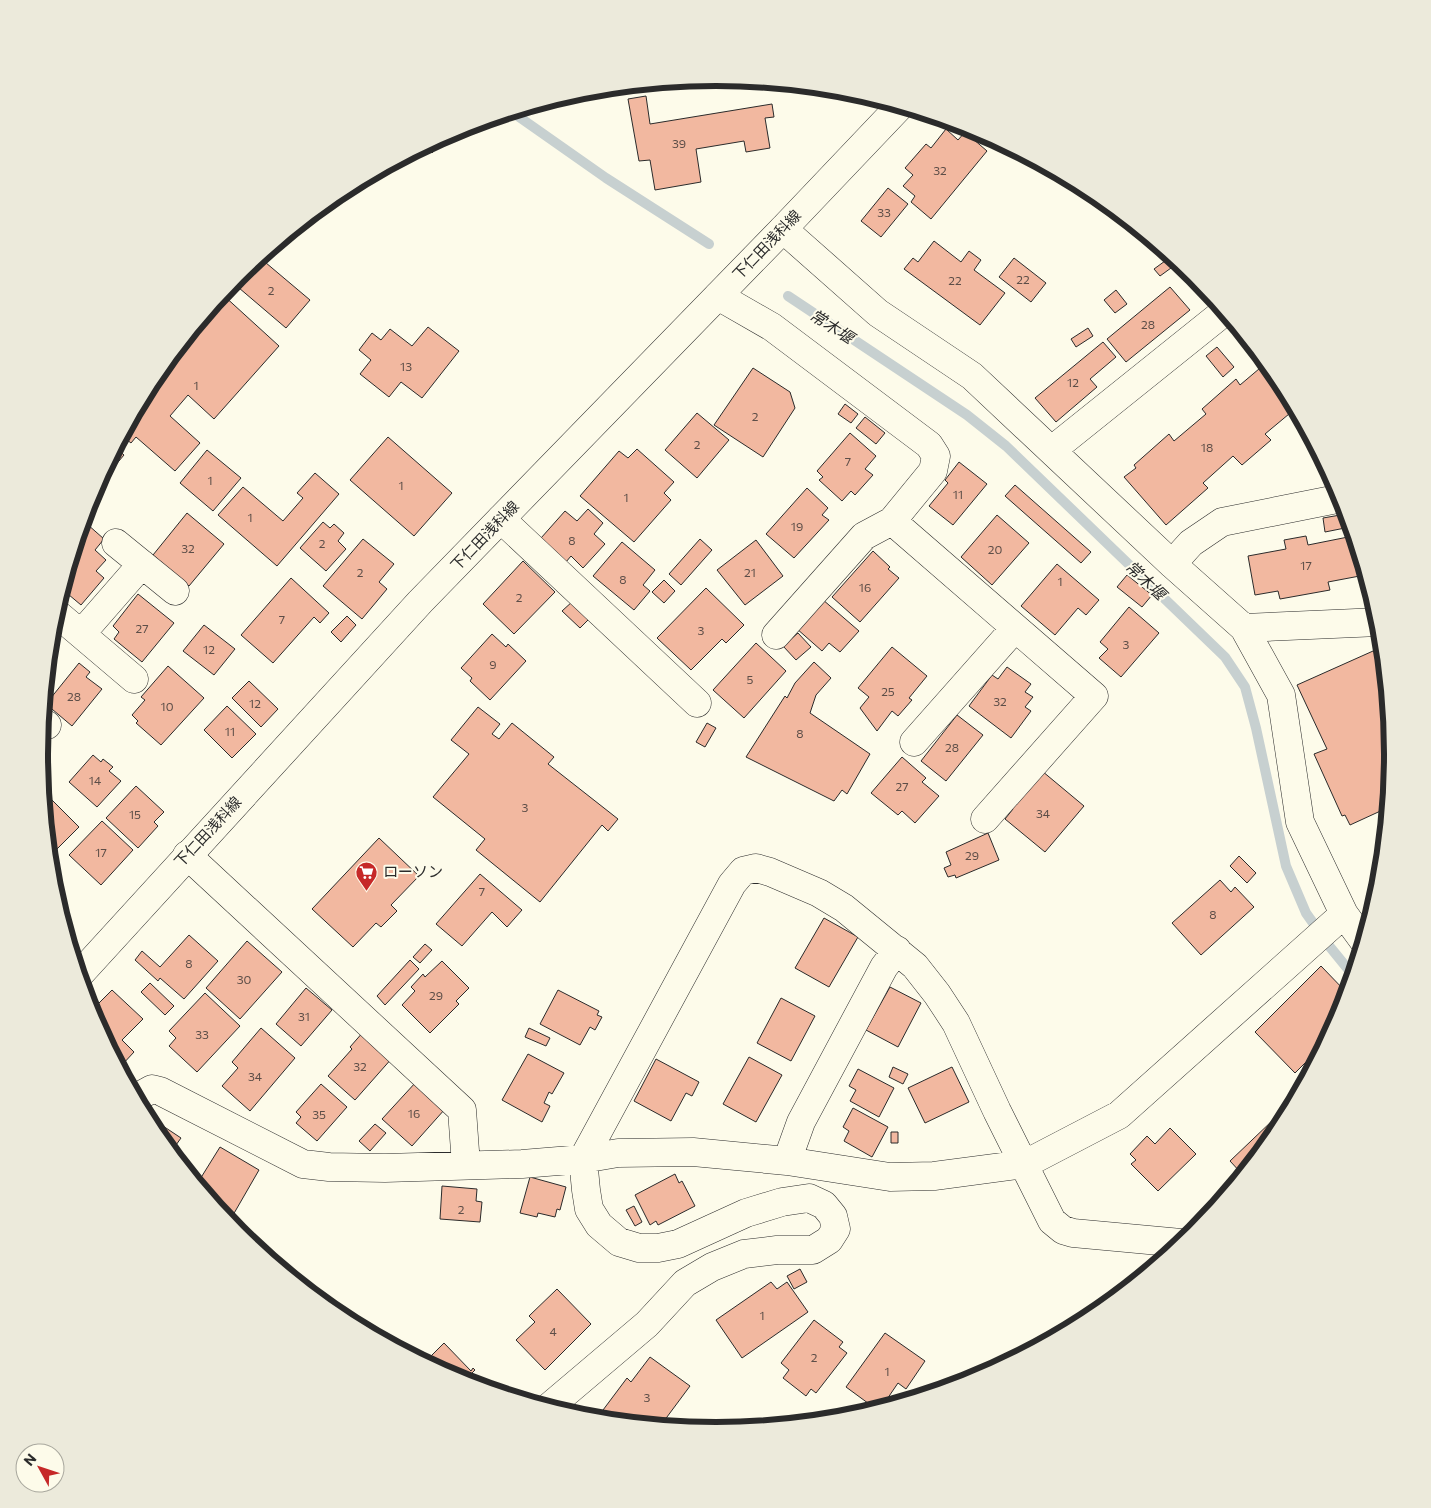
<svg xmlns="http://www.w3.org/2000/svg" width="1431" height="1508" font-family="Commissioner,'Noto Sans JP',sans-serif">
  <rect width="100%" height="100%" fill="#fdfbea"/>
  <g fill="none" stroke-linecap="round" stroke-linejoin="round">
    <path stroke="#c7d0d0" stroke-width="10" d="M512,112L606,178L709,244
      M788,296L967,415L1006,446L1225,657L1245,687L1256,728L1286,866L1306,913L1330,947L1352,974"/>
  </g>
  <path fill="#f2b8a0" stroke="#2b2b2b" d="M779,84L801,86L781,91Z
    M646,96L650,124L772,104L774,117L765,118L770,148L746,152L744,141L696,149L701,182L655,190L650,160L639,161L628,99Z
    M946,129L958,140L965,132L987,151L931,219L911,202L915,196L903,186L913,175L905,168L926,144L931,148Z
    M453,131L432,153L425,146Z
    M888,188L908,204L881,237L861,221Z
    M934,241L961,262L969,251L981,260L974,270L1005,293L980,325L904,269L913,258L918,262Z
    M259,257L310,300L286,328L232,282L237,275Z
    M1014,258L1046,283L1031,302L999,277Z
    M1165,261L1171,268L1160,276L1154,269Z
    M1170,287L1190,310L1126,362L1107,339Z
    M1116,290L1127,304L1115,313L1104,300Z
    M222,294L279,346L214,419L188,395L170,416L200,443L175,471L136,437L131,443L122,436L153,378Z
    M428,327L459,351L422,398L401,382L389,397L360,374L371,360L359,350L372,333L381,340L390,329L412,346Z
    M1088,328L1093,336L1076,347L1071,339Z
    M1103,342L1116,357L1090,379L1097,387L1056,422L1035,398Z
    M1217,347L1234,367L1223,377L1206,356Z
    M1266,363L1278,378L1295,409L1265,434L1271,440L1242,465L1233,456L1203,483L1208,488L1166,525L1124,477L1136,468L1134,465L1169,434L1174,441L1206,414L1202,409L1236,379L1240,385Z
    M753,368L790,392L795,408L763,457L714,425Z
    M845,404L858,414L851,423L838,414Z
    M697,413L729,440L697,478L665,450Z
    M865,417L885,433L876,444L856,428Z
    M850,433L876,456L865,469L873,475L855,495L851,491L842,501L819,480L823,477L817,471Z
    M388,437L452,493L414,536L350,480Z
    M116,448L124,455L108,474L104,470Z
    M637,449L674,482L664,493L671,500L634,542L580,496L619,451L628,458Z
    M207,450L241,478L213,511L180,483Z
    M959,462L987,484L953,525L929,506L948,483L945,480Z
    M315,473L339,494L277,566L218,515L243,487L283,521L303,498L297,493Z
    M96,484L104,490L84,515L90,495Z
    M1015,485L1091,552L1081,563L1005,496Z
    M807,488L828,508L822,515L829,520L794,558L766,534Z
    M588,509L603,523L594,534L605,544L583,568L571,556L566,562L541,538L565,511L577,521Z
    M187,513L224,544L189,586L153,555Z
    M1346,514L1350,527L1325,532L1323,518Z
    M997,515L1029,543L992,585L961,557Z
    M323,522L330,528L334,524L344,533L338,541L346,549L326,571L300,548Z
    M87,524L104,539L95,550L106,560L96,571L104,578L81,605L62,589L79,534Z
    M1306,536L1308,545L1353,536L1365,575L1328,582L1330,590L1280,599L1278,591L1255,595L1248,556L1286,549L1284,540Z
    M363,539L394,564L379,582L387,589L362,619L323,586Z
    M700,539L712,550L681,585L669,574Z
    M756,540L783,576L745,605L717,570Z
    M622,542L655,570L643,585L650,591L634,610L593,576Z
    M873,551L890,567L888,569L899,578L860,622L832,597Z
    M523,561L555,592L514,634L483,604Z
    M1057,564L1099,600L1086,615L1078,608L1055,635L1021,606Z
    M1127,575L1152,595L1142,607L1117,587Z
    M291,578L329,613L320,623L314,617L273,663L241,635Z
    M664,580L675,591L664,603L652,592Z
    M706,588L744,625L726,643L722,639L691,670L657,638Z
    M138,594L174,623L142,662L114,639L119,632L113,626Z
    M822,599L859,631L840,652L829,643L822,651L796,628Z
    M573,601L590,618L580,628L562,611Z
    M1129,607L1159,633L1121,677L1099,658L1108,649L1100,642Z
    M347,616L356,625L341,642L331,632Z
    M204,625L235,649L214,675L183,651Z
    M798,633L811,647L796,660L783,646Z
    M492,634L506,647L508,644L526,661L490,700L470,681L472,678L461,668Z
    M756,643L786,671L744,718L713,690Z
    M892,647L927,676L909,698L912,700L898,716L892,711L877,731L860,708L869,697L858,688Z
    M1382,647L1392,754L1387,808L1350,825L1345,815L1342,816L1314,754L1327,749L1297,685Z
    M814,662L831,678L816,695L810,713L870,754L847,794L842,790L834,801L746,757L785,696L787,698L795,683Z
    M79,663L90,672L86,677L102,689L72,726L46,704Z
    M168,666L204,698L161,745L136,723L138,721L132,715L145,700L141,697Z
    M1007,667L1031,684L1025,692L1033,697L1025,707L1031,711L1011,738L969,706L992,675L998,679Z
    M249,681L278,709L261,727L232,698Z
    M227,706L256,734L232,758L204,730Z
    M478,707L500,724L492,734L499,739L512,723L554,757L548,764L618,819L608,831L602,825L540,902L476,850L485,839L433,797L469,754L451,740Z
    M957,715L983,735L946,781L921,761Z
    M707,723L716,728L705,747L696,742Z
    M93,755L101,762L103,759L113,767L109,771L121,781L97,807L69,782Z
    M902,757L926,778L922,782L939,796L915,823L902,811L898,815L871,793Z
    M1042,771L1084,806L1045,852L1005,819L1013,809L1008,805Z
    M136,786L164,812L154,822L158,826L138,848L106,818Z
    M52,800L79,827L50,856L49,855L44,808Z
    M102,821L133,850L101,885L69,855Z
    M988,833L999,860L956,878L955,875L948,877L944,868L951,865L946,852Z
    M379,838L419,876L391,905L397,911L381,927L376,923L353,947L312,909Z
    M1239,856L1256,873L1247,883L1230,866Z
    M480,874L522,910L507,927L492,912L462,946L436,924Z
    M1220,880L1231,892L1235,887L1254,907L1201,955L1172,923Z
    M824,918L858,937L829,987L795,968Z
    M189,935L218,961L184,999L160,978L158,981L135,960L142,951L160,967Z
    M247,941L282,972L240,1019L206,988Z
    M425,944L432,950L420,963L413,957Z
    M410,960L419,969L385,1005L377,996Z
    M442,961L469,988L456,1001L459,1004L430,1033L402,1005L415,991L411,987L423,974L425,977Z
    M1321,966L1347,993L1341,1013L1324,1044L1295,1073L1255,1032Z
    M150,983L174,1006L165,1015L141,992Z
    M890,987L921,1003L898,1047L866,1030Z
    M306,988L332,1010L301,1046L276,1024Z
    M112,990L143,1019L122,1040L134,1052L121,1066L116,1061L90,1012Z
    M558,990L599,1011L597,1015L602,1017L595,1030L590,1027L580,1045L540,1024Z
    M205,993L240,1026L197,1072L169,1046L176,1038L169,1031Z
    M781,998L815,1016L791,1061L757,1043Z
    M261,1028L295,1058L250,1111L222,1086L238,1068L232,1062Z
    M529,1028L550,1038L546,1046L525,1037Z
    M364,1031L393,1057L355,1100L328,1076L352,1049L350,1047Z
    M528,1054L564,1073L552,1094L549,1092L544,1103L550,1106L542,1122L502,1100Z
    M749,1057L782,1075L756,1122L723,1104Z
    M656,1059L699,1082L692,1096L686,1093L671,1121L634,1101Z
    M893,1067L908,1074L903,1084L889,1077Z
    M952,1067L969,1102L925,1123L908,1088Z
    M858,1069L894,1088L879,1117L850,1101L856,1090L849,1086Z
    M416,1082L445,1109L412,1146L382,1119Z
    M321,1084L347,1107L317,1141L296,1123L301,1117L296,1112Z
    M1295,1099L1278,1130L1242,1174L1230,1161Z
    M853,1108L888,1127L872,1157L844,1141L849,1131L843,1127Z
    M148,1116L181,1138L171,1152L153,1130L146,1118Z
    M375,1124L386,1133L370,1151L359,1141Z
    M1170,1128L1196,1154L1158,1191L1131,1164L1136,1160L1130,1154L1147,1136L1155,1144Z
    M891,1132H898V1143H891Z
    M220,1147L259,1170L229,1222L197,1184Z
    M675,1174L679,1183L682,1181L695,1206L658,1225L656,1221L650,1225L635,1195Z
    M530,1177L566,1187L560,1210L557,1209L555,1217L538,1213L537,1217L520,1213Z
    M442,1186L477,1189L476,1201L482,1202L480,1222L440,1219Z
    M634,1206L642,1222L635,1226L626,1210Z
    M800,1269L807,1282L794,1289L787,1276Z
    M771,1282L777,1289L787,1282L808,1312L742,1358L716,1320Z
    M557,1289L591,1324L545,1370L516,1340L535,1322L529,1316Z
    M814,1320L843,1342L839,1347L847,1353L816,1393L811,1389L806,1396L783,1378L789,1370L781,1363Z
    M885,1333L925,1361L906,1389L898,1383L881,1408L876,1409L846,1387Z
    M444,1343L471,1371L473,1368L475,1370L464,1381L456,1379L425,1362Z
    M650,1357L690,1386L661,1425L617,1421L603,1410L627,1378L631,1382Z"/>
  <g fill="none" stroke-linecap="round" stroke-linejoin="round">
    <defs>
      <path id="minor" d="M783,229L878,313L972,376L1172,564L1244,628L1281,695L1300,822L1344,914L1363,940
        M718,296L772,327L929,445L936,456L933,471L892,521L1094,696L985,819
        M1052,450L1224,312
        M501,519L697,703
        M116,543L175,591
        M1172,564L1191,543L1222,522L1342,498
        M55,612L134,679
        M1244,628L1379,622
        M81,634L142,564
        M776,635L864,536L892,521
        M42,722L47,725
        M914,742L1015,628
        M187,855L462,1110L466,1165
        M137,1100L141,1095L152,1089L160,1091L303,1164L329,1167L385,1168L522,1164L583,1159L618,1153L693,1152L787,1161L890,1177L934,1176L1025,1164L1119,1115L1344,914
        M787,1161L801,1122L884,967L897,950
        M549,1407L647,1324L685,1283L712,1267L744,1254L777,1250H813L829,1240L836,1229L833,1216L824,1205L809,1198L782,1202L746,1213L678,1244L658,1248H639L619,1242L599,1225L589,1209L586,1190L583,1159L732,884L743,871L756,868L770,872L819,893L844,908L915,966L937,994L956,1023L997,1111L1052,1221L1063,1230L1073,1233L1181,1243"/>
      <path id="primary" d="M79,975L420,602L783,229L900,106"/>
    </defs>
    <use href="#minor" stroke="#2b2b2b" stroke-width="29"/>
    <use href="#primary" stroke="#2b2b2b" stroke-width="29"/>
    <use href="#minor" stroke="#fdfbea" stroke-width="28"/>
    <use href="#primary" stroke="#fdfbea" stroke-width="28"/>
  </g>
  <defs>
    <symbol id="supermarket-pin" viewBox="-11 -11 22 30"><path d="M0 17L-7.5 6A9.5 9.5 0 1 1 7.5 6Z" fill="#c62828" stroke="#fdfbea"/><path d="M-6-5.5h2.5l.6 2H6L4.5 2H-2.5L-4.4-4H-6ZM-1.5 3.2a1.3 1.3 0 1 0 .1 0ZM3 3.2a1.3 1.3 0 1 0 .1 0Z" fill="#fff"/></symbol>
  </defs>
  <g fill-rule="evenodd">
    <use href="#supermarket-pin" x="354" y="860" width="25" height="34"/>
  </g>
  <g text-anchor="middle" stroke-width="4" stroke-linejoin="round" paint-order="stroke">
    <g font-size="12" fill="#5d4e48">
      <text x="679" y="148">39</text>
      <text x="940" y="175">32</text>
      <text x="884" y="217">33</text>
      <text x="1023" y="284">22</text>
      <text x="955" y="285">22</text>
      <text x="271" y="295">2</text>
      <text x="1148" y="329">28</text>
      <text x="406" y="371">13</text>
      <text x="1073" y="387">12</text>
      <text x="196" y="390">1</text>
      <text x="755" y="421">2</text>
      <text x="697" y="449">2</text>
      <text x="1207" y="452">18</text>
      <text x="848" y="466">7</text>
      <text x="210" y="485">1</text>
      <text x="401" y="490">1</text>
      <text x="958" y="499">11</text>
      <text x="626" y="502">1</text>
      <text x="250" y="522">1</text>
      <text x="797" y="531">19</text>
      <text x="572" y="545">8</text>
      <text x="322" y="548">2</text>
      <text x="188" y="553">32</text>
      <text x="995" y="554">20</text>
      <text x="1306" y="570">17</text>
      <text x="360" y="577">2</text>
      <text x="750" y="577">21</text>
      <text x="623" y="584">8</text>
      <text x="1060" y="586">1</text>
      <text x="865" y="592">16</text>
      <text x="519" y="602">2</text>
      <text x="282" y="624">7</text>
      <text x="142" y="633">27</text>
      <text x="701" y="635">3</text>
      <text x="1126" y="649">3</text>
      <text x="209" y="654">12</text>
      <text x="493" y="669">9</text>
      <text x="750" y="684">5</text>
      <text x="888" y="696">25</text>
      <text x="74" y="701">28</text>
      <text x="1000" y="706">32</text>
      <text x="255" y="708">12</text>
      <text x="167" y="711">10</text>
      <text x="230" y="736">11</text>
      <text x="800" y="738">8</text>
      <text x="952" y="752">28</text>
      <text x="95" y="785">14</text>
      <text x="902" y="791">27</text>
      <text x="525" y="812">3</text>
      <text x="1043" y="818">34</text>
      <text x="135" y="819">15</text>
      <text x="101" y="857">17</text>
      <text x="972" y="860">29</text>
      <text x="482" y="896">7</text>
      <text x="1213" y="919">8</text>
      <text x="189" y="968">8</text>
      <text x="244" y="984">30</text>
      <text x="436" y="1000">29</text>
      <text x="304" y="1021">31</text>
      <text x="202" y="1039">33</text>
      <text x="360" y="1071">32</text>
      <text x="255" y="1081">34</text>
      <text x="414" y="1118">16</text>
      <text x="319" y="1119">35</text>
      <text x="461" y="1214">2</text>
      <text x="762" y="1320">1</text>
      <text x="553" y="1336">4</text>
      <text x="814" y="1362">2</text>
      <text x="887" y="1376">1</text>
      <text x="647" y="1402">3</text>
    </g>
    <g font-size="15" fill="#2b2b2b" stroke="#fdfbea">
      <text transform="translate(767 245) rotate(-46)" y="5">下仁田浅科線</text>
      <text transform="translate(485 536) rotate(-46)" y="5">下仁田浅科線</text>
      <text transform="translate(208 832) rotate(-47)" y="5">下仁田浅科線</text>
    </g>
    <g font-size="15" fill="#2b2b2b" stroke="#fdfbea" text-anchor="start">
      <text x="383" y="877">ローソン</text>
    </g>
    <g font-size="16" font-style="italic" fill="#2b2b2b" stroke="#fdfbea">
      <text transform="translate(832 326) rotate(33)" y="6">常木堰</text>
      <text transform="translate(1146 580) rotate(44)" y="6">常木堰</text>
    </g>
  </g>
  <path d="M0 0H1431V1508H0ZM48 754a668 668 0 1 1 1336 0a668 668 0 1 1-1336 0Z" fill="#eceadb" fill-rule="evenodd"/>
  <path fill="none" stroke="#2b2b2b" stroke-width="6" d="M48 754a668 668 0 1 1 1336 0a668 668 0 1 1-1336 0Z"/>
  <g transform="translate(40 1468) rotate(310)"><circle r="24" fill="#fdfbea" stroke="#a9a89e"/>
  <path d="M0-4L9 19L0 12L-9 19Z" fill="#c62828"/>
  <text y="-8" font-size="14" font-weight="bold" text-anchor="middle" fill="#2b2b2b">N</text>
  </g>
</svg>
